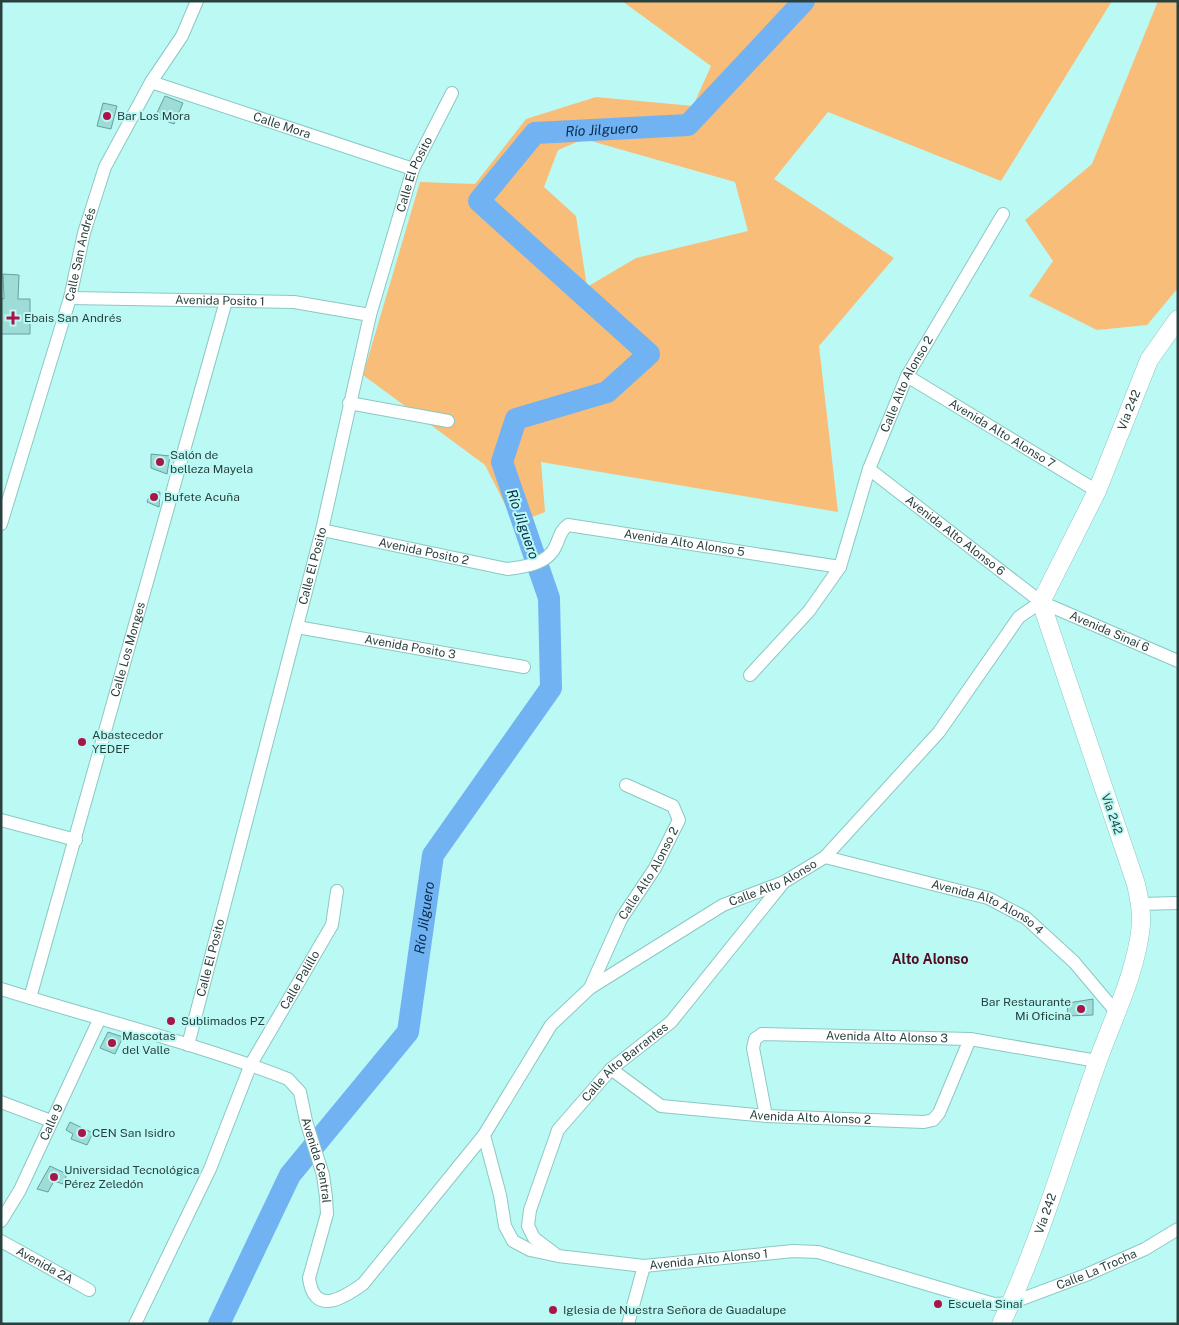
<svg xmlns="http://www.w3.org/2000/svg" width="1179" height="1325" font-family="'Public Sans',sans-serif">
  <rect width="100%" height="100%" fill="#bbf9f4"/>
  <path fill="#f8bd78" fill-rule="evenodd" d="M622,1H1112L1001,181L828,112L774,179L894,258L819,346L838,512L541,462L545,512L515,524L485,465L363,375L420,182L475,184L526,119L596,97L693,106L711,66ZM584,139L735,182L748,231L636,258L587,287L576,216L544,187L558,150Z
    M1158,1H1178V288L1147,325L1097,330L1029,296L1053,261L1025,220L1092,164Z"/>
  <g fill="none" stroke-linecap="round" stroke-linejoin="round">
    <path stroke="#71b2f3" stroke-width="22" id="s1" d="M219,1324L290,1175L408,1032L433,855L551,688L549,598L502,462L516,419L607,392L649,354L479,201L535,133L688,125L804,1"/>
  </g>
  <path fill="#9edcd7" stroke="#66a29d" d="M165,96L183,103L174,124L155,117Z
    M103,103L117,106L111,129L97,126Z
    M3,274L19,275L18,299H30V334H1V298L4,299Z
    M151,454L170,456L167,474L151,468Z
    M151,492H160L159,507L147,502Z
    M1093,999V1015L1067,1016L1068,1003Z
    M108,1032L123,1037L115,1054L100,1048Z
    M70,1122L93,1133L87,1145L71,1139L73,1134L66,1130Z
    M50,1166L67,1174L63,1184L54,1181L48,1192L37,1189Z"/>
  <g fill="none" stroke-linecap="round" stroke-linejoin="round">
    <defs>
      <g id="minor">
        <path id="s2" d="M151,82L413,169"/>
        <path id="s3" d="M70,298L294,302L370,315"/>
        <path id="s4" d="M907,376L1097,491"/>
        <path d="M349,403L448,421"/>
        <path id="s5" d="M869,469L1041,602L1178,661"/>
        <path id="s6" d="M1,524L70,298L84,233L105,167L151,82L182,36L197,1"/>
        <path id="s7" d="M322,530L507,569C524,567 549,564 556,545C560,537 560,531 568,525L840,567"/>
        <path id="s8" d="M297,627L524,667"/>
        <path id="s9" d="M750,675L809,611L840,567L869,469L907,376L1003,214"/>
        <path d="M1,820L76,840"/>
        <path id="s10" d="M825,857L988,898L1026,918L1074,962L1117,1013"/>
        <path d="M1140,904L1178,903"/>
        <path id="s11" d="M590,988L621,919L655,868L679,820L673,806L626,785"/>
        <path id="s12" d="M1,989C97,1019 195,1043 288,1079L300,1092L306,1121L323,1175L326,1197L327,1214L309,1278C314,1316 342,1299 363,1284L484,1135L551,1025L590,988L723,905L784,882L825,857L939,732L1019,617L1041,602"/>
        <path id="s13" d="M30,998L226,301"/>
        <path id="s14" d="M188,1045L322,530L370,315L413,169L452,93"/>
        <path id="s15" d="M611,1069L661,1106L766,1116L924,1122L933,1120L939,1113L970,1039"/>
        <path d="M1,1102L51,1121"/>
        <path id="s16" d="M766,1116L753,1048L755,1039L762,1034L970,1039L1097,1061"/>
        <path id="s17" d="M484,1135L500,1195L505,1226L513,1241L530,1250L558,1256L644,1266L793,1251L818,1252L994,1304L1011,1303L1086,1275L1145,1249L1178,1229"/>
        <path id="s18" d="M1,1221L20,1190L99,1020"/>
        <path id="s19" d="M1,1241L89,1290"/>
        <path id="s20" d="M554,1253L534,1238L528,1226L530,1210L558,1130L611,1069L671,1022L783,883"/>
        <path id="s21" d="M135,1324L210,1169L251,1064L332,925L337,891"/>
        <path d="M628,1324L644,1266"/>
      </g>
      <g id="secondary">
        <path id="s22" d="M1001,1324C1041,1240 1066,1150 1097,1063C1113,1018 1136,974 1141,925C1142,911 1139,897 1136,884L1041,602L1097,491L1149,360L1178,319"/>
      </g>
    </defs>
    <use href="#minor" stroke="#8bc8c3" stroke-width="14"/>
    <use href="#secondary" stroke="#8bc8c3" stroke-width="19"/>
    <use href="#minor" stroke="#fff" stroke-width="12"/>
    <use href="#secondary" stroke="#fff" stroke-width="18"/>
  </g>
  <g fill="#a91546" stroke="#bbf9f4" stroke-width="2">
    <circle cx="107" cy="116" r="5"/>
    <path d="M10.5 310.5h5v5h5v5h-5v5h-5v-5h-5v-5h5z"/>
    <circle cx="160" cy="462" r="5"/>
    <circle cx="154" cy="497" r="5"/>
    <circle cx="82" cy="742" r="5"/>
    <circle cx="1081" cy="1009" r="5"/>
    <circle cx="171" cy="1021" r="5"/>
    <circle cx="112" cy="1043" r="5"/>
    <circle cx="82" cy="1133" r="5"/>
    <circle cx="54" cy="1177" r="5"/>
    <circle cx="938" cy="1304" r="5"/>
    <circle cx="553" cy="1310" r="5"/>
  </g>
  <g text-anchor="middle" stroke-width="4" stroke-linejoin="round" paint-order="stroke">
    <g font-size="12" fill="#28413f" stroke="#bbf9f4" text-anchor="start">
      <text x="117" y="120">Bar Los Mora</text>
      <text x="24" y="322">Ebais San Andrés</text>
      <text x="170" y="459">Salón de<tspan x="170" dy="14">belleza Mayela</tspan></text>
      <text x="164" y="501">Bufete Acuña</text>
      <text x="92" y="739">Abastecedor<tspan x="92" dy="14">YEDEF</tspan></text>
      <text x="1071" y="1006" text-anchor="end">Bar Restaurante<tspan x="1071" dy="14">Mi Oficina</tspan></text>
      <text x="181" y="1025">Sublimados PZ</text>
      <text x="122" y="1040">Mascotas<tspan x="122" dy="14">del Valle</tspan></text>
      <text x="92" y="1137">CEN San Isidro</text>
      <text x="64" y="1174">Universidad Tecnológica<tspan x="64" dy="14">Pérez Zeledón</tspan></text>
      <text x="948" y="1308">Escuela Sinaí</text>
      <text x="563" y="1314">Iglesia de Nuestra Señora de Guadalupe</text>
    </g>
    <g font-size="12" fill="#28413f" stroke="#bbf9f4">
      <text dy="4" stroke="none"><textPath href="#s2" startOffset="138">Calle Mora</textPath></text>
      <text dy="4" stroke="none"><textPath href="#s14" startOffset="900">Calle El Posito</textPath></text>
      <text dy="4" stroke="none"><textPath href="#s6" startOffset="281">Calle San Andrés</textPath></text>
      <text dy="4" stroke="none"><textPath href="#s3" startOffset="150">Avenida Posito 1</textPath></text>
      <text dy="4" stroke="none"><textPath href="#s9" startOffset="336">Calle Alto Alonso 2</textPath></text>
      <text dy="4" stroke="none"><textPath href="#s22" startOffset="974">Vía 242</textPath></text>
      <text dy="4" stroke="none"><textPath href="#s4" startOffset="111">Avenida Alto Alonso 7</textPath></text>
      <text dy="4" stroke="none"><textPath href="#s5" startOffset="109">Avenida Alto Alonso 6</textPath></text>
      <text dy="4" stroke="none"><textPath href="#s7" startOffset="388">Avenida Alto Alonso 5</textPath></text>
      <text dy="4" stroke="none"><textPath href="#s7" startOffset="104">Avenida Posito 2</textPath></text>
      <text dy="4" stroke="none"><textPath href="#s14" startOffset="495">Calle El Posito</textPath></text>
      <text dy="4" stroke="none"><textPath href="#s5" startOffset="292">Avenida Sinaí 6</textPath></text>
      <text dy="4" stroke="none"><textPath href="#s8" startOffset="115">Avenida Posito 3</textPath></text>
      <text dy="4" stroke="none"><textPath href="#s13" startOffset="362">Calle Los Monges</textPath></text>
      <text transform="translate(1112 814) rotate(71)" y="4">Vía 242</text>
      <text dy="4" stroke="none"><textPath href="#s11" startOffset="129">Calle Alto Alonso 2</textPath></text>
      <text dy="4" stroke="none"><textPath href="#s12" startOffset="1169">Calle Alto Alonso</textPath></text>
      <text dy="4" stroke="none"><textPath href="#s10" startOffset="171">Avenida Alto Alonso 4</textPath></text>
      <text dy="4" stroke="none"><textPath href="#s14" startOffset="90">Calle El Posito</textPath></text>
      <text dy="4" stroke="none"><textPath href="#s21" startOffset="382">Calle Palillo</textPath></text>
      <text dy="4" stroke="none"><textPath href="#s16" startOffset="212">Avenida Alto Alonso 3</textPath></text>
      <text dy="4" stroke="none"><textPath href="#s20" startOffset="235">Calle Alto Barrantes</textPath></text>
      <text dy="4" stroke="none"><textPath href="#s15" startOffset="212">Avenida Alto Alonso 2</textPath></text>
      <text dy="4" stroke="none"><textPath href="#s18" startOffset="111">Calle 9</textPath></text>
      <text dy="4" stroke="none"><textPath href="#s12" startOffset="389">Avenida Central</textPath></text>
      <text dy="4" stroke="none"><textPath href="#s22" startOffset="119">Vía 242</textPath></text>
      <text dy="4" stroke="none"><textPath href="#s17" startOffset="310">Avenida Alto Alonso 1</textPath></text>
      <text dy="4" stroke="none"><textPath href="#s19" startOffset="50">Avenida 2A</textPath></text>
      <text dy="4" stroke="none"><textPath href="#s17" startOffset="712">Calle La Trocha</textPath></text>
    </g>
    <g font-size="14" font-style="italic" fill="#072b4a" stroke="#bbf9f4">
      <text dy="5" stroke="none"><textPath href="#s1" startOffset="1548">Río Jilguero</textPath></text>
      <text transform="translate(523 524) rotate(71)" y="5">Río Jilguero</text>
      <text dy="5" stroke="none"><textPath href="#s1" startOffset="466">Río Jilguero</textPath></text>
    </g>
    <g font-size="14" font-weight="bold" fill="#500b1f" stroke="#bbf9f4">
      <text x="930" y="964">Alto Alonso</text>
    </g>
  </g>
  <rect width="1179" height="1325" fill="none" stroke="#28413f" stroke-width="5"/>
</svg>
